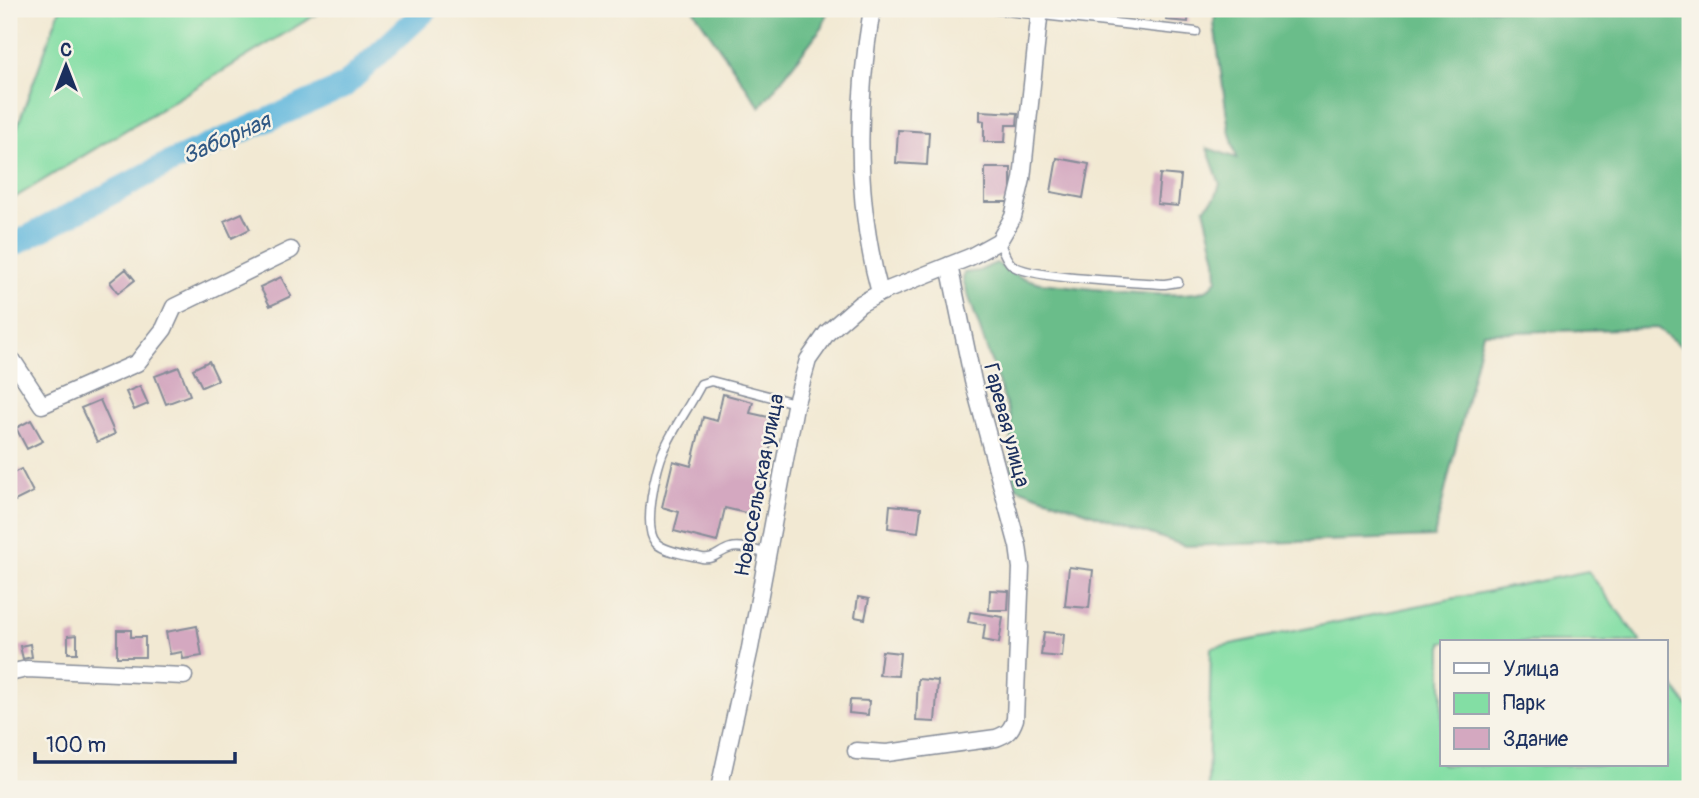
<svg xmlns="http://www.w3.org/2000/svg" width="1699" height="798" font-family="Pangolin,sans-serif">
  <rect width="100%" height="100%" fill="#f7f3e8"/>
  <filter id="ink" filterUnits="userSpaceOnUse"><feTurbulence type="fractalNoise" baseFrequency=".0143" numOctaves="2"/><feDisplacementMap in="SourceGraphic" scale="14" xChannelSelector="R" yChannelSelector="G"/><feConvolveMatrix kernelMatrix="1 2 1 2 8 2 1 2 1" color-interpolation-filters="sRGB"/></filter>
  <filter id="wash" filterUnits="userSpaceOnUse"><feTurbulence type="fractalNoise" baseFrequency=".00686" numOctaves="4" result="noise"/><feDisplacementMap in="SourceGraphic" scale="28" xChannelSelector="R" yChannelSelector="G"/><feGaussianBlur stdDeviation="1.57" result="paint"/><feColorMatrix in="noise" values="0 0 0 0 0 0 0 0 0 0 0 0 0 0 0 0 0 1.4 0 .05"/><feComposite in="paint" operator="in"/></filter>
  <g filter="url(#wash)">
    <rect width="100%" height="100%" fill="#f2e9d3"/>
    <path fill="#83dea4" stroke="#4f8681" stroke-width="2" d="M60,9H325L9,201V150Z
      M1588,571L1641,642H1442V765H1666V676L1690,709V789H1208L1211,648Z"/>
    <path fill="#6abd8a" stroke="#427674" stroke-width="2" d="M693,9H828L823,26L760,107Z
      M1216,9H1690V353L1657,328L1483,333L1434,537L1185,546L1012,486L1011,419L963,280L964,273L979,271L996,263L1020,277L1040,283C1077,286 1175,302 1206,290C1211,287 1214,284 1217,279L1216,259L1204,208L1215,198L1220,184L1207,148L1237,158L1229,130L1214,23Z"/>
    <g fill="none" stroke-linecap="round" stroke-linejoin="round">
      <path stroke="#61b7dd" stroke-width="24" d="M9,247L167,164L343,87L427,9"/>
    </g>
    <g id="blocks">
      <path fill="#d4a8c0" d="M1167,9H1189L1188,22L1166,20Z
        M980,111L1018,113L1017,125H1006L1005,142H984V121L980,120Z
        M898,130L929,132L927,165L896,163Z
        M1057,158L1089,164L1083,198L1051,192Z
        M985,168H1011V202H985Z
        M1160,174L1181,176L1178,206L1157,204Z
        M242,213L250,229L232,238L224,221Z
        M126,269L135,280L118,293L110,282Z
        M281,277L291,296L270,306L260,287Z
        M209,361L218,380L202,387L193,369Z
        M179,367L190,395L166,404L155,376Z
        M140,386L148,404L134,410L126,392Z
        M723,394L753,402L750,413L777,419L754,515L725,508L717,542L674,531L679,512L662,507L673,461L691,466L703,417L717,421Z
        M100,400L115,434L97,442L81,408Z
        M31,420L43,441L27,449L16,428Z
        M21,469L33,492L9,504V475Z
        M890,505L921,508L918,532L888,528Z
        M1069,567L1093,570L1089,608L1065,606Z
        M990,590L1009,591L1008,610H989Z
        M858,597L869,599L865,619L855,617Z
        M970,612L1003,617L999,643L983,640L985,625L968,622Z
        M197,626L202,656L183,659L182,652L170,654L166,632Z
        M117,630H131V637H145V657H117Z
        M1044,632L1064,634L1062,657L1041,655Z
        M77,635V653H68V636Z
        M30,644L32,657L23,659L20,646Z
        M882,651L900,653L898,676L879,675Z
        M918,679L938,681L935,722L916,721Z
        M850,700L869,701L868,715L849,713Z"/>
    </g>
  </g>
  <g filter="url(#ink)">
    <use href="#blocks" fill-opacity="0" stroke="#868c98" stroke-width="2"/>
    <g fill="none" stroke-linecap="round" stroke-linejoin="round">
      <defs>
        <path id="service" d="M988,9L1196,32
          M999,241C1003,249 1005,259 1012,265C1030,279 1136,282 1165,284L1178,282
          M767,554C757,551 741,545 731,548C719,551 715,560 702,558C689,555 665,552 656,543C642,528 656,467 664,450C674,427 690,406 701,384L711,381L795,403"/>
        <path id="minor" d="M872,9C856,103 855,201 880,293
          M9,364L13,361L42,405L137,363L164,329L174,307L291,250
          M9,673L27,669L184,676
          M856,751L887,753L996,738C1007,734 1011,731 1015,719L1021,568L1018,546L973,381L949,265
          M719,789L750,648L795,406L808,360L827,333L860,304L880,293L970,257L999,241L1013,217L1022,179L1040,9"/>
      </defs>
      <use href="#service" stroke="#868c98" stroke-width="11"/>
      <use href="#minor" stroke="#868c98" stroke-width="19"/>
      <use href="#service" stroke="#fff" stroke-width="8"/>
      <use href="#minor" stroke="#fff" stroke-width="16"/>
    </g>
  </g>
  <g text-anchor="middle" stroke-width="5" stroke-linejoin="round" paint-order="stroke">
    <g font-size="21" fill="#1b2f5e" stroke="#f7f3e8">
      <text transform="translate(1007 425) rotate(75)" y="7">Гаревая улица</text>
      <text transform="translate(759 485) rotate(-79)" y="7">Новосельская улица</text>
    </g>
    <g font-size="23" font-style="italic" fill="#305884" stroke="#f7f3e8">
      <text transform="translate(226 138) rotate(-24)" y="8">Заборная</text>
    </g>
  </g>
  <rect width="1699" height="798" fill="none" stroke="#f7f3e8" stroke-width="35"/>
  <rect x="1440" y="640" width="228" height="126" fill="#f7f3e8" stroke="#9fa5b1" stroke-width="2"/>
  <rect x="1454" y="663" width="35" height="10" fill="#ffffff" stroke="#9fa5b1" stroke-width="2"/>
  <text x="1503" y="676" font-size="21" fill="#1b2f5e">Улица</text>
  <rect x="1454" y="693" width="35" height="21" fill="#83dea4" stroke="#9fa5b1" stroke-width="2"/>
  <text x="1503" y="710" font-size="21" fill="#1b2f5e">Парк</text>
  <rect x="1454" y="728" width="35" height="21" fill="#d4a8c0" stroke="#9fa5b1" stroke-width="2"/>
  <text x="1503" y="746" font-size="21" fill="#1b2f5e">Здание</text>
  <g transform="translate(66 66)" stroke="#f7f3e8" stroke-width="5" paint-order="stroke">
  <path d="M0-5L12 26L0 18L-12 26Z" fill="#1b2f5e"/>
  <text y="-10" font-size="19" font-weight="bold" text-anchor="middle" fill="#1b2f5e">С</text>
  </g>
  <path d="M35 752v10h200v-10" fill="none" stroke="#1b2f5e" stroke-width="3.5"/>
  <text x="46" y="752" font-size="21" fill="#1b2f5e" stroke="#f7f3e8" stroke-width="5" paint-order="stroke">100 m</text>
</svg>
